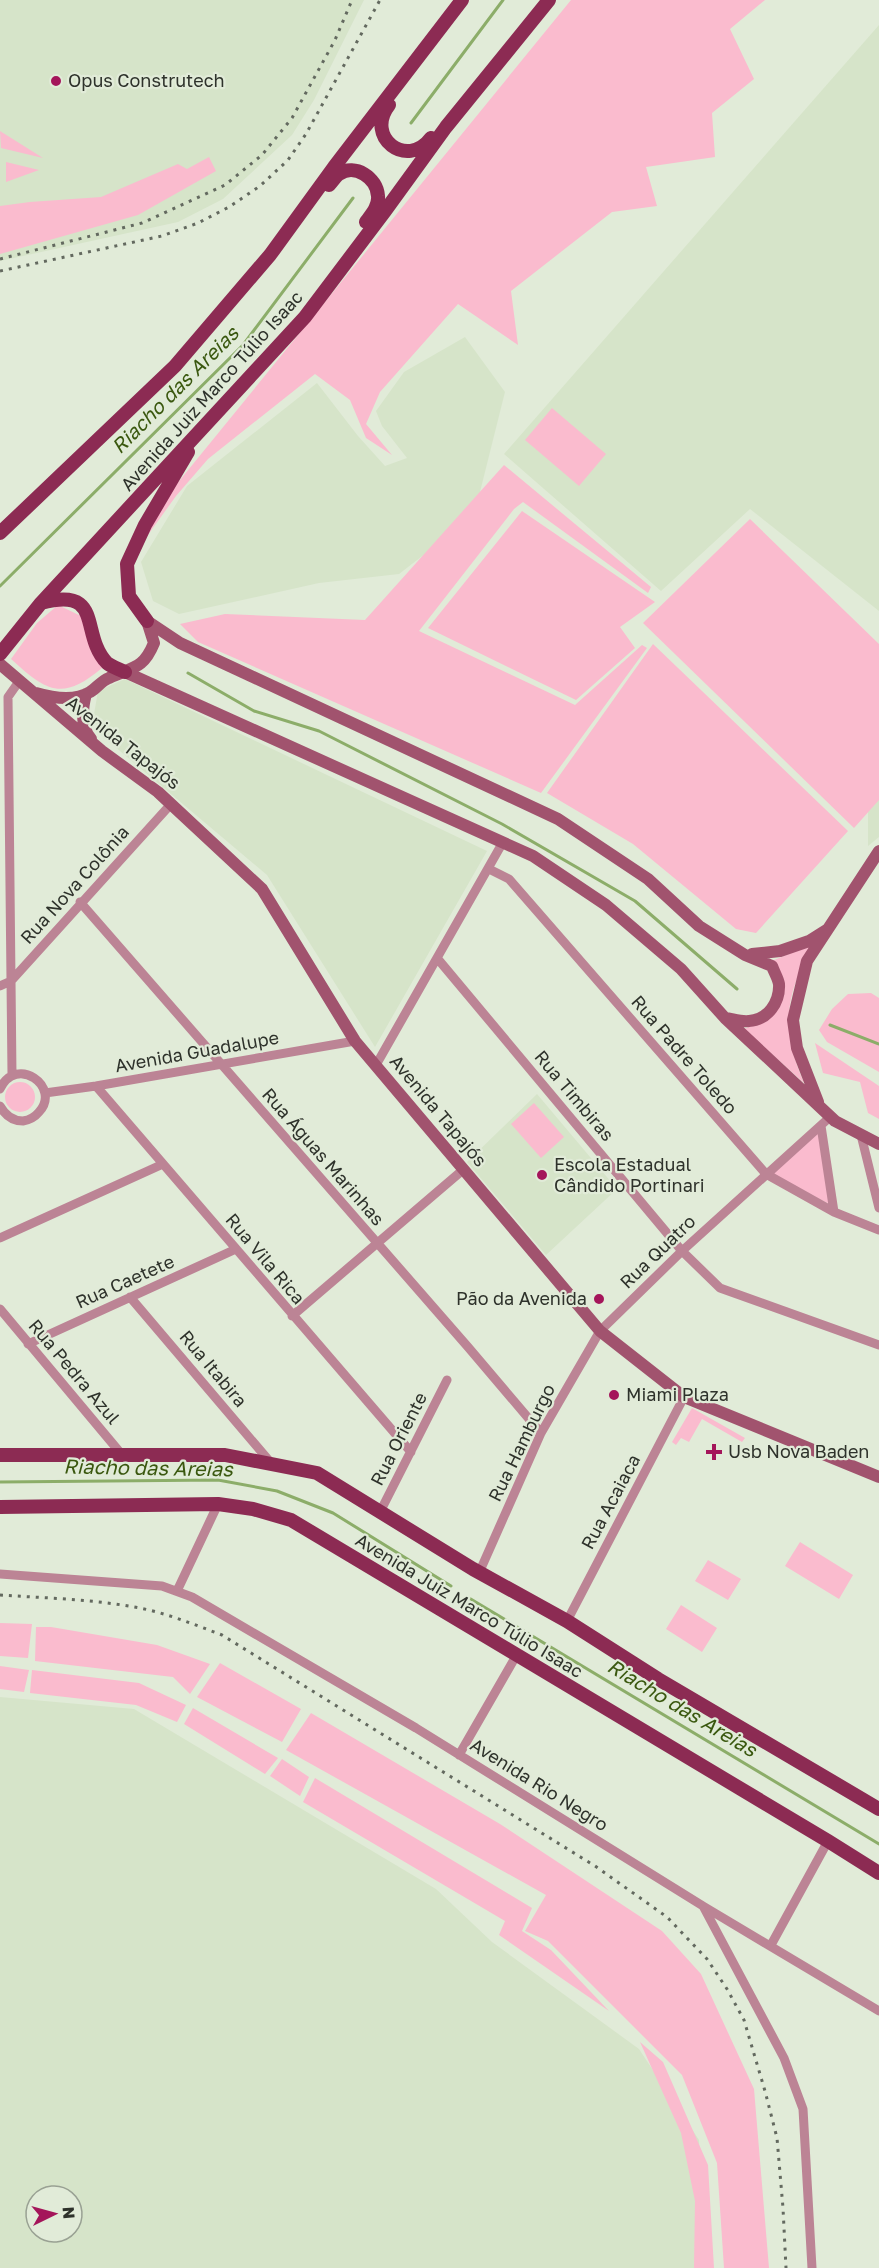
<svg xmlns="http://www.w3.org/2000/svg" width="879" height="2268" font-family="'Golos Text',sans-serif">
  <rect width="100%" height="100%" fill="#e1ebd8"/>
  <path fill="#d6e4c9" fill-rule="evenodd" d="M0,0H364L314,100L292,135L223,199L178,222L0,261Z
    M879,25V611L750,509L661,591L504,454Z
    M465,337L505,392L474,516L399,574L319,583L179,614L153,601L141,562L187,486L317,383L358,436L385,466L407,458L382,426L376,411L404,372Z
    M125,679L487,851L375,1047L267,875L101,735L93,720L98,691Z
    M879,795V837L868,846V805Z
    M537,1094L617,1189L546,1255L467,1162Z
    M0,1697L134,1709L436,1889L492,1942L639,2049L699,2140L702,2268H0ZM36,2196H72V2232H36Z"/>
  <path fill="#fabbce" d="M571,0H765L730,29L754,79L712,113L715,157L646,167L657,206L612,212L511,291L518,345L458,304L380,392L366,424L392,455L366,438L350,400L315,374L208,459L176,496L145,539L171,491Z
    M0,131L43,158L1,148Z
    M209,157L216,171L138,215L0,254V206L30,202L101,197L178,164L187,169Z
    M6,162L39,170L6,182Z
    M552,408L606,454L579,486L525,440Z
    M504,465L651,587L648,593L523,502L514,509L419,631L575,705L642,645L647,648L541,793L198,642L180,624L225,614L365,620Z
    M522,511L655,602L620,627L635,648L576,700L428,628Z
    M750,519L879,644V800L854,828L643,623Z
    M58,605L81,616L102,668C62,702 46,691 11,659L37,623Z
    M653,644L848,831L756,933L736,929L633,844L547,793Z
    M814,943C785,996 780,1026 804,1083L744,1029L759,1023L782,999L772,961Z
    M871,993L879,998V1072L827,1042L819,1030L832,1009L848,994Z
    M815,1043L879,1086V1119L868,1113L860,1082L823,1073Z
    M5 1097a15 15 0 1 1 30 0a15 15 0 1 1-30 0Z
    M534,1103L564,1137L541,1158L511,1124Z
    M818,1132L829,1204L772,1174Z
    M692,1408L745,1438L742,1442L702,1419L689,1442L681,1438L676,1445L672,1442Z
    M800,1542L853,1575L839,1599L785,1566Z
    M708,1560L741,1579L728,1600L695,1581Z
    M681,1605L717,1628L702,1652L666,1629Z
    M0,1623L32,1624L28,1658L0,1656Z
    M36,1627H51L157,1645L210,1664L190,1694L173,1677L35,1661Z
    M220,1663L301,1709L282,1742L197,1697Z
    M0,1666L29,1670L24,1692L0,1689Z
    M32,1670L139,1683L186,1705L177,1722L136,1705L30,1693Z
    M193,1708L278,1758L265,1774L184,1724Z
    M311,1713L500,1824L662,1931L701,1974L754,2089L769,2268H724L717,2163L682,2075L548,1941L525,1931L546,1895L286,1750Z
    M282,1759L309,1777L300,1796L270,1776Z
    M315,1778L532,1908L522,1931L551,1950L609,2011L499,1935L505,1921L303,1802Z
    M640,2042L663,2062L708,2165L714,2268H694L695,2201L681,2133Z"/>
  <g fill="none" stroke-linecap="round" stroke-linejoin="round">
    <path stroke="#8cad69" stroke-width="3" d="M411,123L503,0
      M0,586L243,345L353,198
      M188,673L254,711L319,731L502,824L635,901L737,989
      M830,1025L879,1044
      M0,1482L218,1480L277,1491L333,1513L451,1586
      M469,1598L879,1844"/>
    <path stroke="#bc8495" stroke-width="9" d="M489,869L509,879L766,1174L834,1212L879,1230
      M80,902L468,1347L541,1433
      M437,958L682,1251L720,1288L879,1345
      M0,986L11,981L171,804
      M376,1065L503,842
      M12,1075L8,697L20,680
      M96,1086L411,1452
      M0,1089C16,1054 62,1087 39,1112C35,1117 29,1120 23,1121C12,1121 5,1115 0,1106
      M45,1093L96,1086L355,1041
      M821,1126L834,1212
      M861,1135L879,1208
      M0,1238L163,1164
      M130,1297L271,1463
      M0,1309L123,1456
      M292,1316L464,1169
      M28,1344L236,1249
      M380,1512L447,1380
      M479,1573L541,1433L600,1331L682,1251L830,1117
      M0,1574L162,1586L192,1597L416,1728L703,1906L784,2058L803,2109L812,2268
      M177,1591L218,1504
      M567,1621L684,1397
      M459,1755L516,1656
      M703,1906L879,2011
      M771,1945L828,1841"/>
    <path stroke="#a1536e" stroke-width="12" d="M147,621L180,643L558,819L648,879L699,926L745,955L772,966C774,972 778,978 779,984C780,1002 768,1020 749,1021C741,1022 733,1019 725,1018
      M0,664L102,751L158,792L262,889L355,1041L600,1331L684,1397L879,1477
      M125,672L533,856L606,905L681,969L725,1018L835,1121L879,1144
      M36,693C53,698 74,702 90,692C97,688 101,681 109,678C132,667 143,670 154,643L147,621
      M86,694C82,709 80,726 91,739
      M752,954L780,951L809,941L828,929L879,851
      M818,1102L797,1048L793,1020L807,961L828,929"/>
    <path stroke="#8c2b53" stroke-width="14" d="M389,105C364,137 407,170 431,138
      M329,185C332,182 335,177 339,174C355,163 377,178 378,196C379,206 372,214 366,222
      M0,533L175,366L270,255L334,167L462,0
      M41,603C105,586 79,634 107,663C112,667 119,669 125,672
      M147,621L129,596L127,564L145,525L188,452
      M0,654L41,603L305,317L385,211L446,127L549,0
      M0,1455H225L317,1473L473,1569L567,1621L658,1679L879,1809
      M0,1507L218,1504L253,1509L291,1520L828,1841L879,1873"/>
    <path stroke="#63695f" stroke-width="3" stroke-dasharray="3 6" stroke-linecap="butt" d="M0,259L142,223L225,185L262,155L292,118L335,40L352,0
      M0,271L162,236L198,223L229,207L260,186L288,160L306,134L380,0
      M0,1595C44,1598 90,1599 134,1607C164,1612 193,1624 222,1635L595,1866L667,1917L707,1959L727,1989L744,2020L765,2091L777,2138L783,2208L786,2268"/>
  </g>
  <g fill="#a4155a" stroke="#e1ebd8" stroke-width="2">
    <circle cx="56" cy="81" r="6"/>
    <circle cx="542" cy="1175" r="6"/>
    <circle cx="599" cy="1299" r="6"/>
    <circle cx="614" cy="1395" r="6"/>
    <path d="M711 1443h6v6h6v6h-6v6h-6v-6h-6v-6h6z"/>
  </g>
  <g text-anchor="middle" stroke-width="4.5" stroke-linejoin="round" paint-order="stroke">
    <g font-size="18" fill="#2e322b" stroke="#e1ebd8" text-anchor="start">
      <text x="68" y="87">Opus Construtech</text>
      <text x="554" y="1171">Escola Estadual<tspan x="554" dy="21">Cândido Portinari</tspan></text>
      <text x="587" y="1305" text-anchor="end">Pão da Avenida</text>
      <text x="626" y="1401">Miami Plaza</text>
      <text x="728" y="1458">Usb Nova Baden</text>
    </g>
    <g font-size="18" fill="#2e322b" stroke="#e1ebd8">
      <text transform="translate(212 391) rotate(-48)" y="6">Avenida Juiz Marco Túlio Isaac</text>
      <text transform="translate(123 743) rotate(38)" y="6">Avenida Tapajós</text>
      <text transform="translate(75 885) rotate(-48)" y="6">Rua Nova Colônia</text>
      <text transform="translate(197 1052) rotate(-10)" y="6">Avenida Guadalupe</text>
      <text transform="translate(684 1055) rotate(49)" y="6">Rua Padre Toledo</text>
      <text transform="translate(574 1096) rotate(50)" y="6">Rua Timbiras</text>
      <text transform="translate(438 1111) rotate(50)" y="6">Avenida Tapajós</text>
      <text transform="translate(323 1157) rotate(49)" y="6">Rua Águas Marinhas</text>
      <text transform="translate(658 1252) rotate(-44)" y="6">Rua Quatro</text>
      <text transform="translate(265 1259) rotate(50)" y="6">Rua Vila Rica</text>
      <text transform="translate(125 1282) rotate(-24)" y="6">Rua Caetete</text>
      <text transform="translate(213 1369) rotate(50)" y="6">Rua Itabira</text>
      <text transform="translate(74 1372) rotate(50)" y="6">Rua Pedra Azul</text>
      <text transform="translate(399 1439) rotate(-63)" y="6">Rua Oriente</text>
      <text transform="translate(522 1443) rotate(-64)" y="6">Rua Hamburgo</text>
      <text transform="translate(611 1502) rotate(-62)" y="6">Rua Acaiaca</text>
      <text transform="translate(469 1606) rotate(31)" y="6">Avenida Juiz Marco Túlio Isaac</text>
      <text transform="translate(539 1785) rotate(32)" y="6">Avenida Rio Negro</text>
    </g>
    <g font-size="20" font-style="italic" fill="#3a580f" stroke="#e1ebd8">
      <text transform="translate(175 390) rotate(-45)" y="7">Riacho das Areias</text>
      <text transform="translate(148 1468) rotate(1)" y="7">Riacho das Areias</text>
      <text transform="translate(682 1708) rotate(31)" y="7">Riacho das Areias</text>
    </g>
  </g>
  <g transform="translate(54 2214) rotate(85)"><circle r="28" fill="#e1ebd8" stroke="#99a193" stroke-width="1.5"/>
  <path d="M0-4.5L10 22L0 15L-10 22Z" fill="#a4155a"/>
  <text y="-9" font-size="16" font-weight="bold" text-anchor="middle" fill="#2e322b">N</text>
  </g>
</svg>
